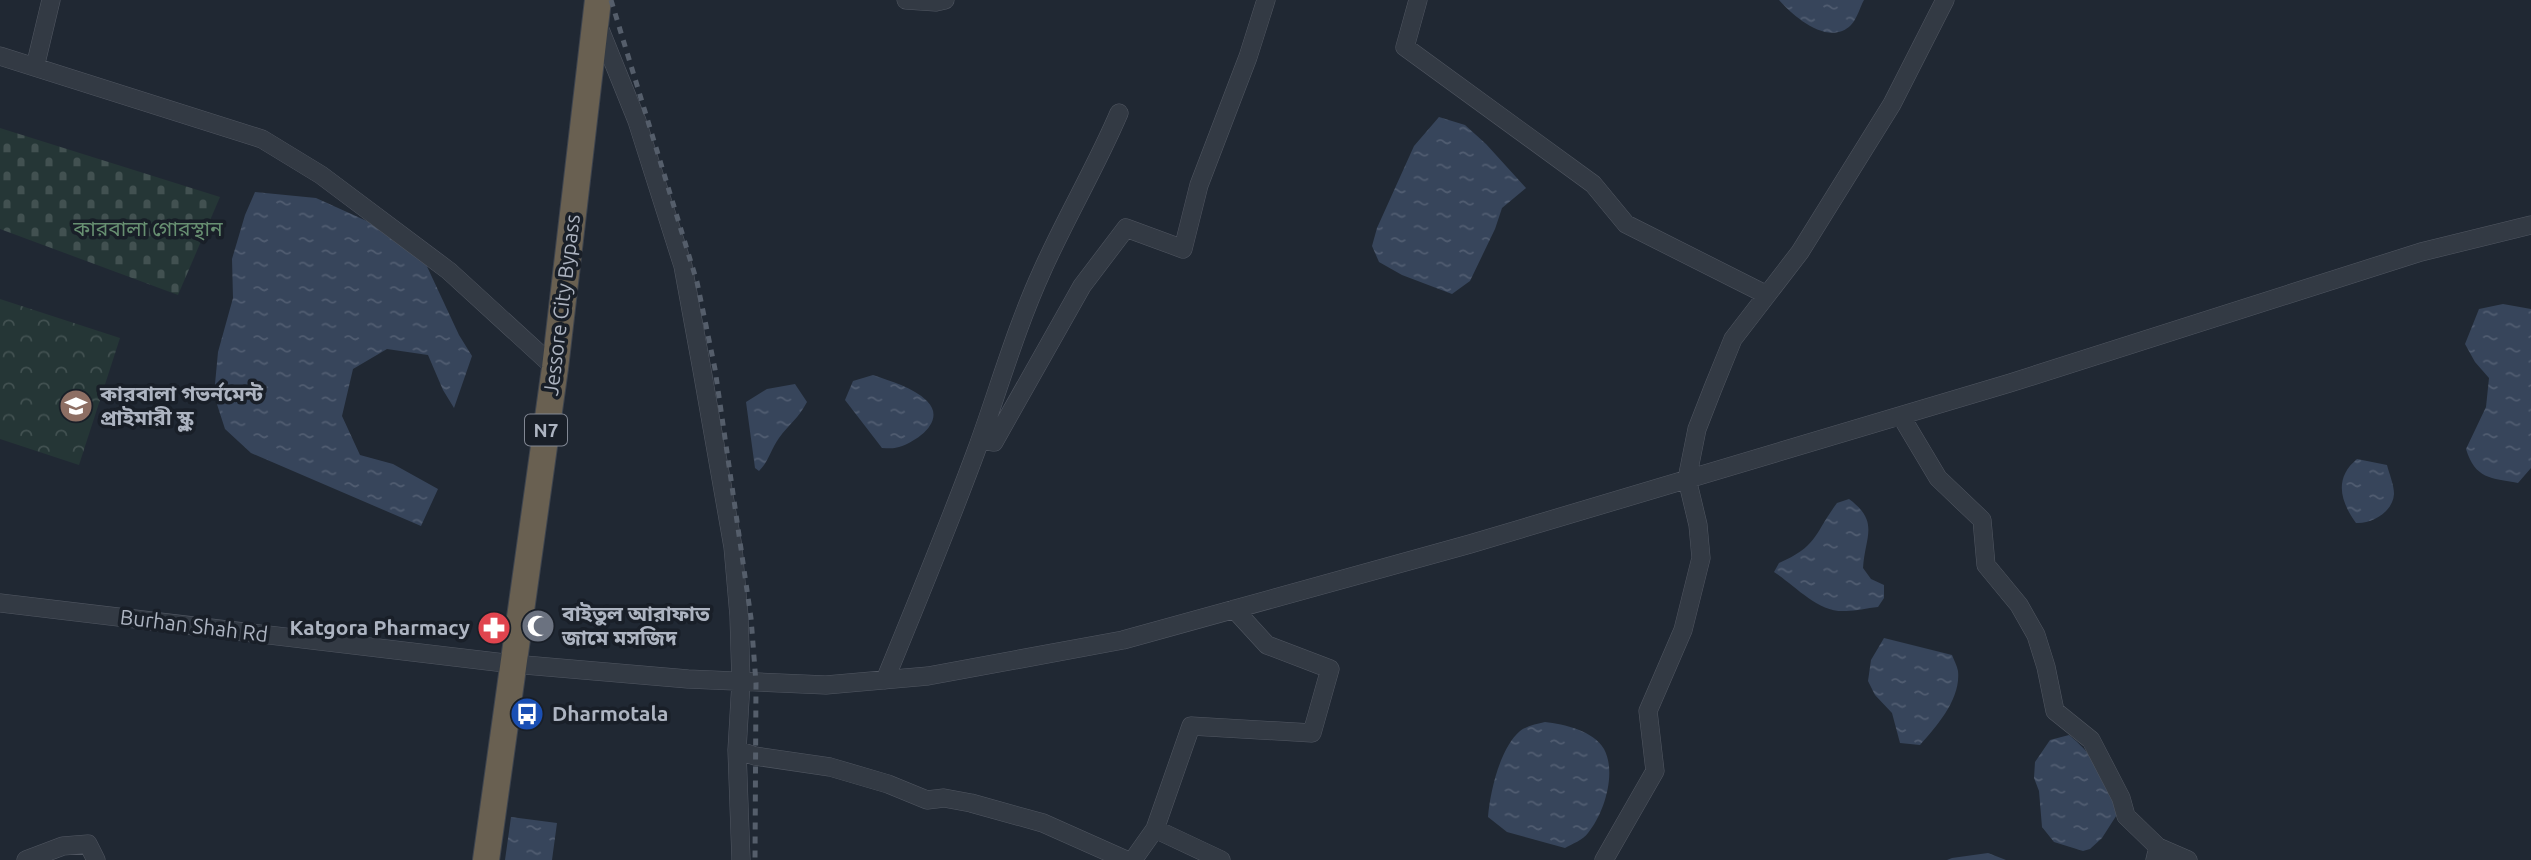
<svg xmlns="http://www.w3.org/2000/svg" width="2531" height="860" font-family="Ubuntu,'Noto Sans Bengali',sans-serif">
  <defs>
    <pattern id="forest-crowns" width="20" height="18" patternUnits="userSpaceOnUse" patternTransform="scale(1.75)"><rect width="20" height="18" fill="#253636"/><path d="M2 6a3 3 0 1 1 6 0M12 15a3 3 0 1 1 6 0" fill="none" stroke="#425151"/></pattern>
    <pattern id="cemetery-stones" width="16" height="16" patternUnits="userSpaceOnUse" patternTransform="scale(1.75)"><rect width="16" height="16" fill="#253636"/><path d="M2 7V4a2 2 0 0 1 4 0v3zM10 15v-3a2 2 0 0 1 4 0v3z" fill="#425151"/></pattern>
    <pattern id="water-ripples" width="26" height="14" patternUnits="userSpaceOnUse" patternTransform="scale(1.75)"><rect width="26" height="14" fill="#37455b"/><path d="M2 4q2-2 4 0t4 0M15 11q2-2 4 0t4 0" fill="none" stroke="#515d71"/></pattern>
  </defs>
  <rect width="100%" height="100%" fill="#202833"/>
  <path fill="url(#forest-crowns)" d="M0,299L120,338L79,465L0,439Z"/>
  <path fill="url(#cemetery-stones)" d="M0,128L220,197L178,295L0,229Z"/>
  <path fill="url(#water-ripples)" d="M1779,0H1864C1860,7 1857,19 1851,25C1829,47 1794,17 1779,0Z
    M1439,117L1465,125L1486,144L1526,188L1502,208L1495,229L1470,281L1452,294L1402,275L1379,262L1372,246L1377,228L1414,146Z
    M255,192L316,198L369,222L424,260L459,335L472,356L454,408L443,390L428,355L387,349L353,369L342,416L360,455L393,464L438,489L421,526L251,453L225,429L214,395L218,352L233,298L232,259L245,215Z
    M2503,304L2531,309V468L2518,483C2491,478 2475,479 2466,449L2486,407L2489,378L2475,362L2465,344L2479,309Z
    M873,375C890,381 913,387 927,401C947,421 916,442 899,447C893,449 888,448 882,448L845,400L853,381Z
    M795,384L807,402C798,419 790,423 779,438C771,449 769,461 759,471L755,468L746,402L767,389Z
    M2357,459L2387,465C2389,473 2394,485 2394,494C2393,512 2372,524 2356,523C2340,501 2334,478 2357,459Z
    M1849,499C1880,522 1865,536 1863,568L1871,579L1884,585V598L1878,607C1867,608 1856,611 1846,611C1818,613 1795,585 1774,572L1779,563C1818,546 1814,534 1837,503Z
    M1884,638L1952,655C1954,660 1957,666 1958,671C1961,699 1937,726 1920,745L1900,743L1892,713L1875,695L1868,681L1871,660Z
    M1545,722C1564,724 1594,731 1604,749C1617,773 1604,814 1588,833C1583,840 1572,844 1565,848L1507,832L1488,817C1490,792 1500,748 1520,731C1526,726 1537,724 1545,722Z
    M2069,735C2094,755 2111,783 2118,813L2102,838L2090,849L2083,851L2054,842L2042,827L2039,791L2034,778L2035,762L2050,740Z
    M511,817L557,823L552,860H505Z
    M1988,853L2006,860H1947L1952,858Z"/>
  <g fill="none" stroke-linecap="round" stroke-linejoin="round">
    <defs>
      <path id="minor" d="M906,0L936,2L945,0
        M1418,0L1405,47L1593,184L1626,224L1767,295
        M597,22L637,121L683,266L702,370L733,547L739,616L741,682L737,750L741,860
        M0,56L262,139L321,175L449,271L555,368
        M35,67L51,0
        M1901,416L1938,478L1982,520L1986,565L2019,605L2036,635L2046,667L2055,711L2091,740L2121,798L2126,816L2158,847L2155,860
        M980,440L994,442L1082,286L1126,228L1183,249L1199,185L1248,57L1266,0
        M0,603L513,664L688,679L826,685L928,676L1123,640L1470,544L2010,383L2421,252L2531,225
        M885,680C917,602 949,525 978,446C999,388 1016,328 1042,271C1066,217 1096,167 1119,113
        M737,750L755,756L830,767L888,784L927,800L944,798L971,803L1043,823L1126,860
        M1155,829L1191,726L1312,733L1330,669L1267,645L1234,609
        M2158,847L2188,860
        M26,860L63,846L88,844L96,860
        M1133,860L1155,829L1221,860
        M1604,860L1655,771L1648,711L1683,630L1701,558L1698,525L1687,479L1697,429L1713,388L1733,339L1800,252L1892,104L1945,0"/>
      <path id="highway" d="M486,860L555,368L598,0"/>
    </defs>
    <use href="#minor" stroke="#515762" stroke-width="19"/>
    <use href="#highway" stroke="#3e444e" stroke-width="28"/>
    <use href="#minor" stroke="#333a44" stroke-width="18"/>
    <use href="#highway" stroke="#696051" stroke-width="26"/>
    <path stroke="#555e6b" stroke-width="5" stroke-dasharray="7 7" stroke-linecap="butt" d="M611,0L697,282L715,369L751,618L756,683L755,860"/>
  </g>
  <defs>
    <symbol id="school-disc" viewBox="-11 -11 22 22"><circle r="9.5" fill="#8d6e63" stroke="#191f28"/><path d="M0-5L7-2L0 1L-7-2ZM-4 1L0 2.5L4 1V4Q0 6-4 4Z" fill="#fff"/></symbol>
    <symbol id="mosque-disc" viewBox="-11 -11 22 22"><circle r="9.5" fill="#6b7280" stroke="#191f28"/><path d="M3.5-4.9A6 6 0 1 0 3.5 4.9A5 5 0 1 1 3.5-4.9Z" fill="#fff"/></symbol>
    <symbol id="pharmacy-disc" viewBox="-11 -11 22 22"><circle r="9.5" fill="#e0444e" stroke="#191f28"/><path d="M-2-6h4v4h4v4h-4v4h-4v-4h-4v-4h4Z" fill="#fff"/></symbol>
    <symbol id="bus-disc" viewBox="-11 -11 22 22"><circle r="9.5" fill="#1a4fb4" stroke="#191f28"/><path d="M-5-6H5V4H4V6H2V4H-2V6H-4V4H-5ZM-3.5-4V0h7V-4ZM-3.5 1.2v1.5H-2V1.2ZM2 1.2v1.5H3.5V1.2Z" fill="#fff"/></symbol>
  </defs>
  <g fill-rule="evenodd">
    <use href="#school-disc" x="57" y="387" width="38" height="38"/>
    <use href="#mosque-disc" x="519" y="607" width="38" height="38"/>
    <use href="#pharmacy-disc" x="475" y="609" width="38" height="38"/>
    <use href="#bus-disc" x="508" y="695" width="38" height="38"/>
  </g>
  <g text-anchor="middle" stroke-width="7" stroke-linejoin="round" paint-order="stroke">
    <rect fill="#191f28" stroke="#818793" stroke-width="2" x="525" y="414.5" width="42" height="31" rx="5"/>
    <g font-size="19" font-weight="bold" fill="#adb4c1">
      <text x="546" y="437">N7</text>
    </g>
    <g font-size="21" fill="#678f71" stroke="#191f28">
      <text x="148" y="236">কারবালা গোরস্থান</text>
    </g>
    <g font-size="21" fill="#adb4c1" stroke="#191f28">
      <text transform="translate(562 305) rotate(-83)" y="7">Jessore City Bypass</text>
      <text transform="translate(194 626) rotate(7)" y="7">Burhan Shah Rd</text>
    </g>
    <g font-size="21" font-weight="bold" fill="#adb4c1" stroke="#191f28" text-anchor="start">
      <text x="100" y="401">কারবালা গভর্নমেন্ট<tspan x="100" dy="24">প্রাইমারী স্কুল</tspan></text>
      <text x="562" y="621">বাইতুল আরাফাত<tspan x="562" dy="24">জামে মসজিদ</tspan></text>
      <text x="470" y="635" text-anchor="end">Katgora Pharmacy</text>
      <text x="552" y="721">Dharmotala</text>
    </g>
  </g>
</svg>
